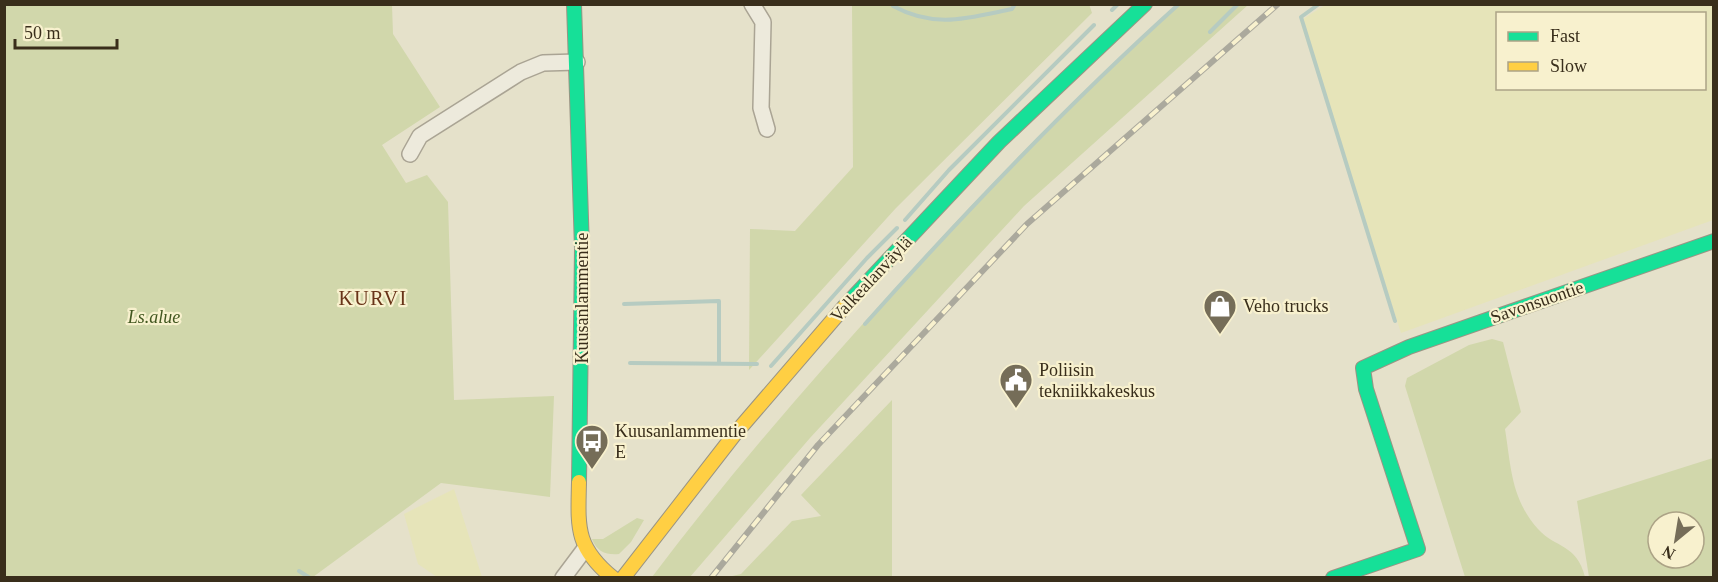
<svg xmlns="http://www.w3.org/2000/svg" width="1718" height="582" font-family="'Times New Roman',serif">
  <rect width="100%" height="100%" fill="#e5e1ca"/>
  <path fill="#e6e4b9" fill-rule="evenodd" d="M1325,5H1713V220L1401,333L1300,21ZM1498,14H1704V88H1498Z
    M454,489L482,577H437L418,564L404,514Z"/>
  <path fill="#d1d7ab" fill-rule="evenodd" d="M1177,4L1248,5L1024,206L810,438L690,577H652C726,479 806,386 889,295C980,194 1075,96 1177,4Z
    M4,5H392L393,34L440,107L382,145L406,183L427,175L448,202L454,400L554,396L550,497L441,483L313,577H5Z
    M852,5L1089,4L1092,13L896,208L749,370L750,229L795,231L853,167Z
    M1492,339L1503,342L1521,412L1505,429C1511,466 1511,499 1538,529C1555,548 1577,544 1585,577H1465L1405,386L1407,378L1469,345Z
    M892,400V577H728L741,574L792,521L821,516L801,495Z
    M1713,458V577H1589L1577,501ZM1658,522H1694V558H1658Z
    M637,518L644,520L631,542L619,554C606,555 597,552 592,539H603Z"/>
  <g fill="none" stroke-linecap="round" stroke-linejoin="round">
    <path stroke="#b6cbc1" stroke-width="4" d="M1319,4L1301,17L1395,321
      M893,6C935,29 968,18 1012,9L1015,4
      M1112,10L1118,4
      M1210,32L1238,4
      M905,220L949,170L1094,25
      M624,304L719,301V363
      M865,324C965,212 1068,104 1179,4
      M630,363L757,364
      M771,366L867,258L897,228
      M299,571L310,578"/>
    <defs>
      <path id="street" d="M752,4L763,22L761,108L767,129
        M410,154L420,136L521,72L543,63L577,62
        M563,578L584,550"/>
      <path id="fast" d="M574,4L582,249L579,482
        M845,306L999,142L1145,4
        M1333,578L1418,549L1366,389L1363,368L1409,347L1714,241"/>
      <path id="slow" d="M579,482C578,527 575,547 613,578
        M623,578L734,435L845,306"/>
    </defs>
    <use href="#street" stroke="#aaa494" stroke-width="18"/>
    <use href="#fast" stroke="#999484" stroke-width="16"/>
    <use href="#slow" stroke="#999484" stroke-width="16"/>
    <use href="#street" stroke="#edeadc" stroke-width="15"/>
    <use href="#fast" stroke="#16e098" stroke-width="14"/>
    <use href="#slow" stroke="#ffcf43" stroke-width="14"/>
    <defs>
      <path id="rail" d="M711,578L818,445L1027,224L1278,4"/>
    </defs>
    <use href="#rail" stroke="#aba99d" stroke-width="6"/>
    <use href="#rail" stroke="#f8f1ce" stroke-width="4" stroke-dasharray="11" stroke-linecap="butt"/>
  </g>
  <defs>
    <symbol id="shop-pin" viewBox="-11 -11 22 30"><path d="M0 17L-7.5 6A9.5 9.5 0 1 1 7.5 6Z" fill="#756d58" stroke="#f8f1ce"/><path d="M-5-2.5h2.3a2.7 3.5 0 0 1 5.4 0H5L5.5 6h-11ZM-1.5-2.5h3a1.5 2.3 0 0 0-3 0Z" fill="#fff"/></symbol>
    <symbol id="civic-pin" viewBox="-11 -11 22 30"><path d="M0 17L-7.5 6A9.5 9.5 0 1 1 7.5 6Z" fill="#756d58" stroke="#f8f1ce"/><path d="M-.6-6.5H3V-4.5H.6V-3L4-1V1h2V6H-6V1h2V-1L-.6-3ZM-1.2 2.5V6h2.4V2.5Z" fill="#fff"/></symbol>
    <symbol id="bus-pin" viewBox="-11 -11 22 30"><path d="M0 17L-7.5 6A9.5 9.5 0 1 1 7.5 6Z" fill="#756d58" stroke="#f8f1ce"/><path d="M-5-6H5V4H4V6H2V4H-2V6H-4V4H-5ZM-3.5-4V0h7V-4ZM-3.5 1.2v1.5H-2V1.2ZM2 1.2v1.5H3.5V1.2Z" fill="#fff"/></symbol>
  </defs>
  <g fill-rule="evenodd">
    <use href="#shop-pin" x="1201" y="287" width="38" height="52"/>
    <use href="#civic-pin" x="997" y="361" width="38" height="52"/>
    <use href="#bus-pin" x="573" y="422" width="38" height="52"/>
  </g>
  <g text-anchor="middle" stroke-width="4.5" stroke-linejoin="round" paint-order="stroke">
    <g font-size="18" fill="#392e1b" stroke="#f8f1ce">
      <text transform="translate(871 279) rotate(-47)" y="6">Valkealanväylä</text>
      <text transform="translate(582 298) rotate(-90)" y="6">Kuusanlammentie</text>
      <text transform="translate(1537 302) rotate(-19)" y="6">Savonsuontie</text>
    </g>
    <g font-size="18" fill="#392e1b" stroke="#f8f1ce" text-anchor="start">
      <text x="1243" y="312">Veho trucks</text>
      <text x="1039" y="376">Poliisin<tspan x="1039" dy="21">tekniikkakeskus</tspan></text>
      <text x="615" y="437">Kuusanlammentie<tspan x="615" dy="21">E</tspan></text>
    </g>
    <g font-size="18" font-style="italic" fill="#425720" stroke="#f8f1ce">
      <text x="154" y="323">Ls.alue</text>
    </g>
    <g font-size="20" letter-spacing="1.5" fill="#683418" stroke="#f8f1ce">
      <text x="373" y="305">KURVI</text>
    </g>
  </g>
  <rect width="1718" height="582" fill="none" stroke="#392e1b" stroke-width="12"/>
  <rect x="1496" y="12" width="210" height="78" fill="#f8f1ce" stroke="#aca386" stroke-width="1.5"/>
  <rect x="1508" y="32" width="30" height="9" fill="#16e098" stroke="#aca386" stroke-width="1.5"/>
  <text x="1550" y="42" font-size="18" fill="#392e1b">Fast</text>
  <rect x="1508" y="62" width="30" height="9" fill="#ffcf43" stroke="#aca386" stroke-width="1.5"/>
  <text x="1550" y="72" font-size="18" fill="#392e1b">Slow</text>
  <g transform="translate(1676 540) rotate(210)"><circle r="28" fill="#f8f1ce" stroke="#aca386" stroke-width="1.5"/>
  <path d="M0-4.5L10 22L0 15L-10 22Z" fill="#756d58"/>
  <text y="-9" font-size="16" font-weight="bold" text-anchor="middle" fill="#392e1b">N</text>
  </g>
  <path d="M15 39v9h102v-9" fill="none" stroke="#392e1b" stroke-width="3"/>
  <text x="24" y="39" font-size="18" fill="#392e1b" stroke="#f8f1ce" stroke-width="4.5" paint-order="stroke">50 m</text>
</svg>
